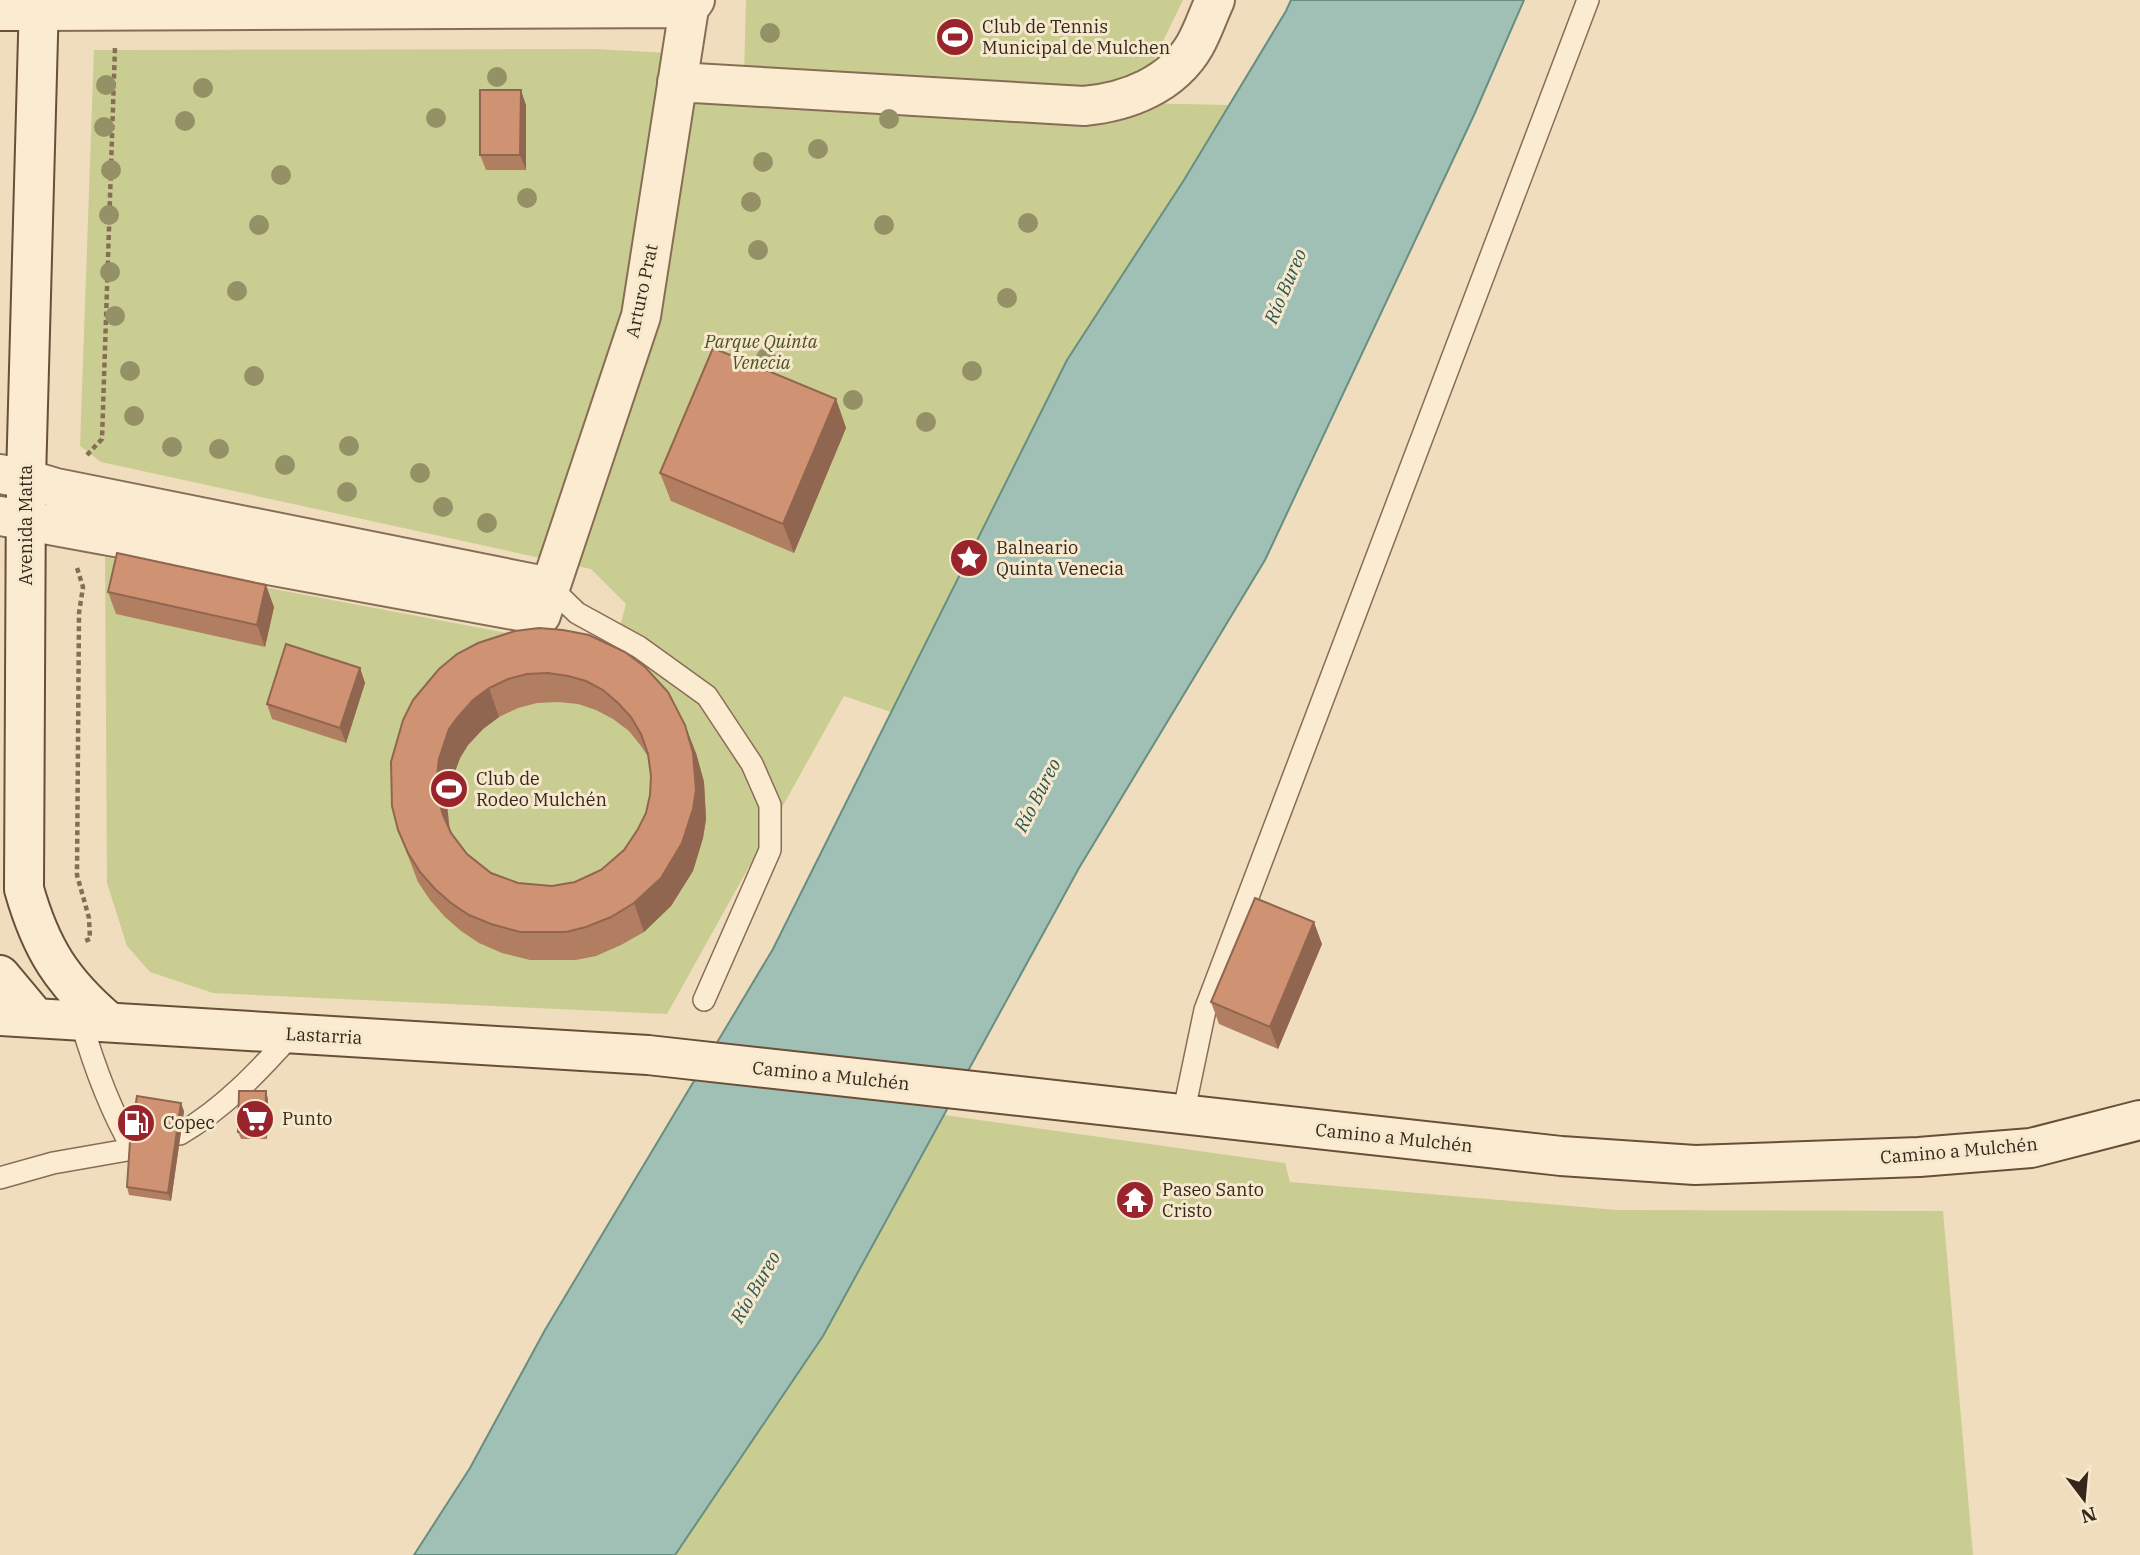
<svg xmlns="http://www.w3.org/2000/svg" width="2140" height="1555" font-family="'IBM Plex Serif',serif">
  <rect width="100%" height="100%" fill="#efddbd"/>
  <path fill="#cacd91" d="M746,0H1183L1133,103L1229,105L1184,180L1067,360L891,712L844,696L667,1014L213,993L150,972L127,946L107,883L105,557L613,653L626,604L591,569L101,462L80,446L94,50L595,49L669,53L744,75Z
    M944,1115L1285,1163L1290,1182L1617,1210L1943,1211L1973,1555H675L823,1336Z"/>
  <path fill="#a1c0b5" stroke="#688e82" stroke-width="2" d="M1291,0H1524L1474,115L1265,560L1079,868L823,1336L675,1555H414L470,1468L545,1330L773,949L1067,360L1184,180L1286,11Z"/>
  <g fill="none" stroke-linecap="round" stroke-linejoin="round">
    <defs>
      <path id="service" d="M550,587L577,613L639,647L707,696L752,764L770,805V850L704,1000
        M1183,1115L1205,1010L1588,0
        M180,1134C224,1108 258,1072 292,1034
        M0,1178L53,1163L133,1149C109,1108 94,1066 81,1021"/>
      <path id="minor" d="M39,11L689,8
        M677,82L1084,106C1127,102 1172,85 1195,45C1203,31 1208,15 1215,0
        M0,474L26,479L56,488L550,587
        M0,516L541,615L641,316L689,8L695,0"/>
      <path id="secondary" d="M39,0L26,479L24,889C41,949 62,982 109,1022
        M0,11H39
        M0,975L36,1018
        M0,1016L648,1055L1561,1156L1695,1165L1919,1157L2031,1148L2140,1120"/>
    </defs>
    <use href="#service" stroke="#886d56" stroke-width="24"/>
    <use href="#minor" stroke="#886d56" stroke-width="42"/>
    <use href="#secondary" stroke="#694e39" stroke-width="42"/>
    <path stroke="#886d56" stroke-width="4.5" stroke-dasharray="5 3.5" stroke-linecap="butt" d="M87,455L102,439L115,47
      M77,568L83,587L79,613L77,875L89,918L90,939L85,941"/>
    <use href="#service" stroke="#faebd1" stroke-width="21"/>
    <use href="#minor" stroke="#faebd1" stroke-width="38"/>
    <use href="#secondary" stroke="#faebd1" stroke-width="38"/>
  </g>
  <g fill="#949167">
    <circle cx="770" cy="33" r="10"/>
    <circle cx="497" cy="77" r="10"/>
    <circle cx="106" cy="85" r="10"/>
    <circle cx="203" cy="88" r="10"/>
    <circle cx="436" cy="118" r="10"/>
    <circle cx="889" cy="119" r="10"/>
    <circle cx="185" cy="121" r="10"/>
    <circle cx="104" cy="127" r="10"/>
    <circle cx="818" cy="149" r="10"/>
    <circle cx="763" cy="162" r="10"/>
    <circle cx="111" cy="170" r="10"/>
    <circle cx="281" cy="175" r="10"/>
    <circle cx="527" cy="198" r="10"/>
    <circle cx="751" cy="202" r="10"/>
    <circle cx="109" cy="215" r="10"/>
    <circle cx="1028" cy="223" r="10"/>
    <circle cx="259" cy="225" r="10"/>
    <circle cx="884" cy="225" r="10"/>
    <circle cx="758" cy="250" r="10"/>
    <circle cx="110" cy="272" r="10"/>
    <circle cx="237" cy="291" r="10"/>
    <circle cx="1007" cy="298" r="10"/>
    <circle cx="115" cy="316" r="10"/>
    <circle cx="766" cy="358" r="10"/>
    <circle cx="130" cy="371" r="10"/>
    <circle cx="972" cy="371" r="10"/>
    <circle cx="254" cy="376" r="10"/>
    <circle cx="853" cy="400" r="10"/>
    <circle cx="134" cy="416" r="10"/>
    <circle cx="926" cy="422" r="10"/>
    <circle cx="349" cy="446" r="10"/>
    <circle cx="172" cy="447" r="10"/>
    <circle cx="219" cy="449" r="10"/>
    <circle cx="285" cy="465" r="10"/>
    <circle cx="420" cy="473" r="10"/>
    <circle cx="347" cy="492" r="10"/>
    <circle cx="443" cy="507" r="10"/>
    <circle cx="487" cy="523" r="10"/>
  </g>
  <path fill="#b27e62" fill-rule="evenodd" d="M526,105V170H486L480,155Z
    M836,399L846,428L794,553L671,501L660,473Z
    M108,592L274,607L265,647L116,614Z
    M515,631L696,753L704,782L706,819L703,838L693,871L671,906L644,932L621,945L596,956L576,960H530L502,953L479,943L461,931L445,917L430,900L418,882L398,830ZM558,702L578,704L596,710L613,719L629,731L641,746L649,758L651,776L650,795L646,813L638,829L624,850L601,870L575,882L552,886L518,883L491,873L467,854L450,830L447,805L449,788L460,758L468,745L483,729L499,717L518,708L537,703Z
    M360,668L365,683L346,743L272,719L267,704Z
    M1322,944L1278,1049L1219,1024L1211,1002Z
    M268,1099L267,1139H241L238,1132Z
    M184,1111L171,1201L129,1195L127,1187Z"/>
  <path fill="#916650" d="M521,90L526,105V170L520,155Z
    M836,399L846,428L794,553L783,524Z
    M266,585L274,607L265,647L257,625Z
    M360,668L365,683L346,743L340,728Z
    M489,688L499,717L483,729L468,745L460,758L449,788L447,805L449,826L453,844L443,815L438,797L437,776L439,759L449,729L458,717L473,700Z
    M685,725L696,753L704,782L706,819L703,838L693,871L671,906L644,932L634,903Z
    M1314,922L1322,944L1278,1049L1270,1027Z
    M266,1091L268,1099L267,1139L265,1132Z
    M181,1103L184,1111L171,1201L168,1193Z"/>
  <path fill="#cf9272" stroke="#916650" stroke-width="2" fill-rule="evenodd" d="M480,90H521L520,155H480Z
    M713,348L836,399L783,524L660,473Z
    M117,553L266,585L257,625L108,592Z
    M539,628L563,630L589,635L625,652L645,667L668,692L685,725L693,753L696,790L693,809L682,843L661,878L634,903L611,917L586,927L566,932H520L491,924L469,915L451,903L435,889L420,872L408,853L398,830L392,806L391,762L403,720L413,700L439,669L457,654L478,643L515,631ZM548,673L568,676L586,681L603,690L618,703L631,717L641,734L648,754L651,776L650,795L646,813L638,829L624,850L601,870L575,882L552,886L518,883L491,873L467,854L451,833L443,815L438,797L437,776L439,759L449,729L458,717L473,700L489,688L508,679L527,674Z
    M286,644L360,668L340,728L267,704Z
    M1255,898L1314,922L1270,1027L1211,1002Z
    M239,1091H266L265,1132H238Z
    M137,1096L181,1103L168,1193L127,1187L130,1141Z"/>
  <defs>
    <symbol id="stadium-disc" viewBox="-11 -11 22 22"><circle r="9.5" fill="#99242c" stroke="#f6e8cd"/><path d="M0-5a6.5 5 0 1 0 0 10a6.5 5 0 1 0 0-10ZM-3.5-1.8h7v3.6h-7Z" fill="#fff"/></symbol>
    <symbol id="sight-disc" viewBox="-11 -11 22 22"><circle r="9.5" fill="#99242c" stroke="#f6e8cd"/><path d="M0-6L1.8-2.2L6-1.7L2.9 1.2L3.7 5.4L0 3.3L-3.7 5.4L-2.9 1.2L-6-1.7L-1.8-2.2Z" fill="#fff"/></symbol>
    <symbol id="supermarket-disc" viewBox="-11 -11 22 22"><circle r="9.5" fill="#99242c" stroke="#f6e8cd"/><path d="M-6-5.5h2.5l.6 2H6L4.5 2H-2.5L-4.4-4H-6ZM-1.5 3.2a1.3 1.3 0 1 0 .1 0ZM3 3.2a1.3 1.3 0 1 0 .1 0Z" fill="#fff"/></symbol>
    <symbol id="fuel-disc" viewBox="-11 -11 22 22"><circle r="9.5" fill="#99242c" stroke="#f6e8cd"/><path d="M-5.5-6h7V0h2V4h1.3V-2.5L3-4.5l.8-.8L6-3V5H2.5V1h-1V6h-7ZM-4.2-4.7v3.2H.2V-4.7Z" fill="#fff"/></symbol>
    <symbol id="temple-disc" viewBox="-11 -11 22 22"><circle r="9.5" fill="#99242c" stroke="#f6e8cd"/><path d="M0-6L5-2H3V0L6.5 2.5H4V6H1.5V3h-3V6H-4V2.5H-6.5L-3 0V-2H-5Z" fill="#fff"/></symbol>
  </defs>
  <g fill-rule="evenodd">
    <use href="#stadium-disc" x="933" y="15" width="44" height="44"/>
    <use href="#sight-disc" x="947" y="536" width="44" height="44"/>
    <use href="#stadium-disc" x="427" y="767" width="44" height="44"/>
    <use href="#supermarket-disc" x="233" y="1097" width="44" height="44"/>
    <use href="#fuel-disc" x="114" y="1101" width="44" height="44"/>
    <use href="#temple-disc" x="1113" y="1178" width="44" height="44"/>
  </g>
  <g text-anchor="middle" stroke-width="6" stroke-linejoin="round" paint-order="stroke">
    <g font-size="18" fill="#36261b" stroke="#f6e8cd" text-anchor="start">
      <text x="982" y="33">Club de Tennis<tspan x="982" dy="21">Municipal de Mulchen</tspan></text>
      <text x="996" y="554">Balneario<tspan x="996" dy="21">Quinta Venecia</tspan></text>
      <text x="476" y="785">Club de<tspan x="476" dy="21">Rodeo Mulchén</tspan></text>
      <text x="282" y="1125">Punto</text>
      <text x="163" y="1129">Copec</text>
      <text x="1162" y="1196">Paseo Santo<tspan x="1162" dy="21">Cristo</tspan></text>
    </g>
    <g font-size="18" fill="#36261b" stroke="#f6e8cd">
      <text transform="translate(642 291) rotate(-78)" y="6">Arturo Prat</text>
      <text transform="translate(26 525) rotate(-90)" y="6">Avenida Matta</text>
      <text transform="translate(324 1036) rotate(3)" y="6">Lastarria</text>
      <text transform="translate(831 1076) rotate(6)" y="6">Camino a Mulchén</text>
      <text transform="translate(1394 1138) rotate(6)" y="6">Camino a Mulchén</text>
      <text transform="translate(1959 1151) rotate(-5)" y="6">Camino a Mulchén</text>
    </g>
    <g font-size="18" font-style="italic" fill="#4a5321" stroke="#f6e8cd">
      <text x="761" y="348">Parque Quinta<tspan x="761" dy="21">Venecia</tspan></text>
    </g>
    <g font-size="19" font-style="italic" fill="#2a5751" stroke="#f6e8cd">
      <text transform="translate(1285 286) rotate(-67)" y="7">Río Bureo</text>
      <text transform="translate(1037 795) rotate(-63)" y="7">Río Bureo</text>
      <text transform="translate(755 1287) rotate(-60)" y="7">Río Bureo</text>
    </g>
  </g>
  <g transform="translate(2084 1499) rotate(164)" stroke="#f6e8cd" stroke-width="5" paint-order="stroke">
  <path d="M0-5L12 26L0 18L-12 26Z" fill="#36261b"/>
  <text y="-10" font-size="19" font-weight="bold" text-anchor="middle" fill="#36261b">N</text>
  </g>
</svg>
